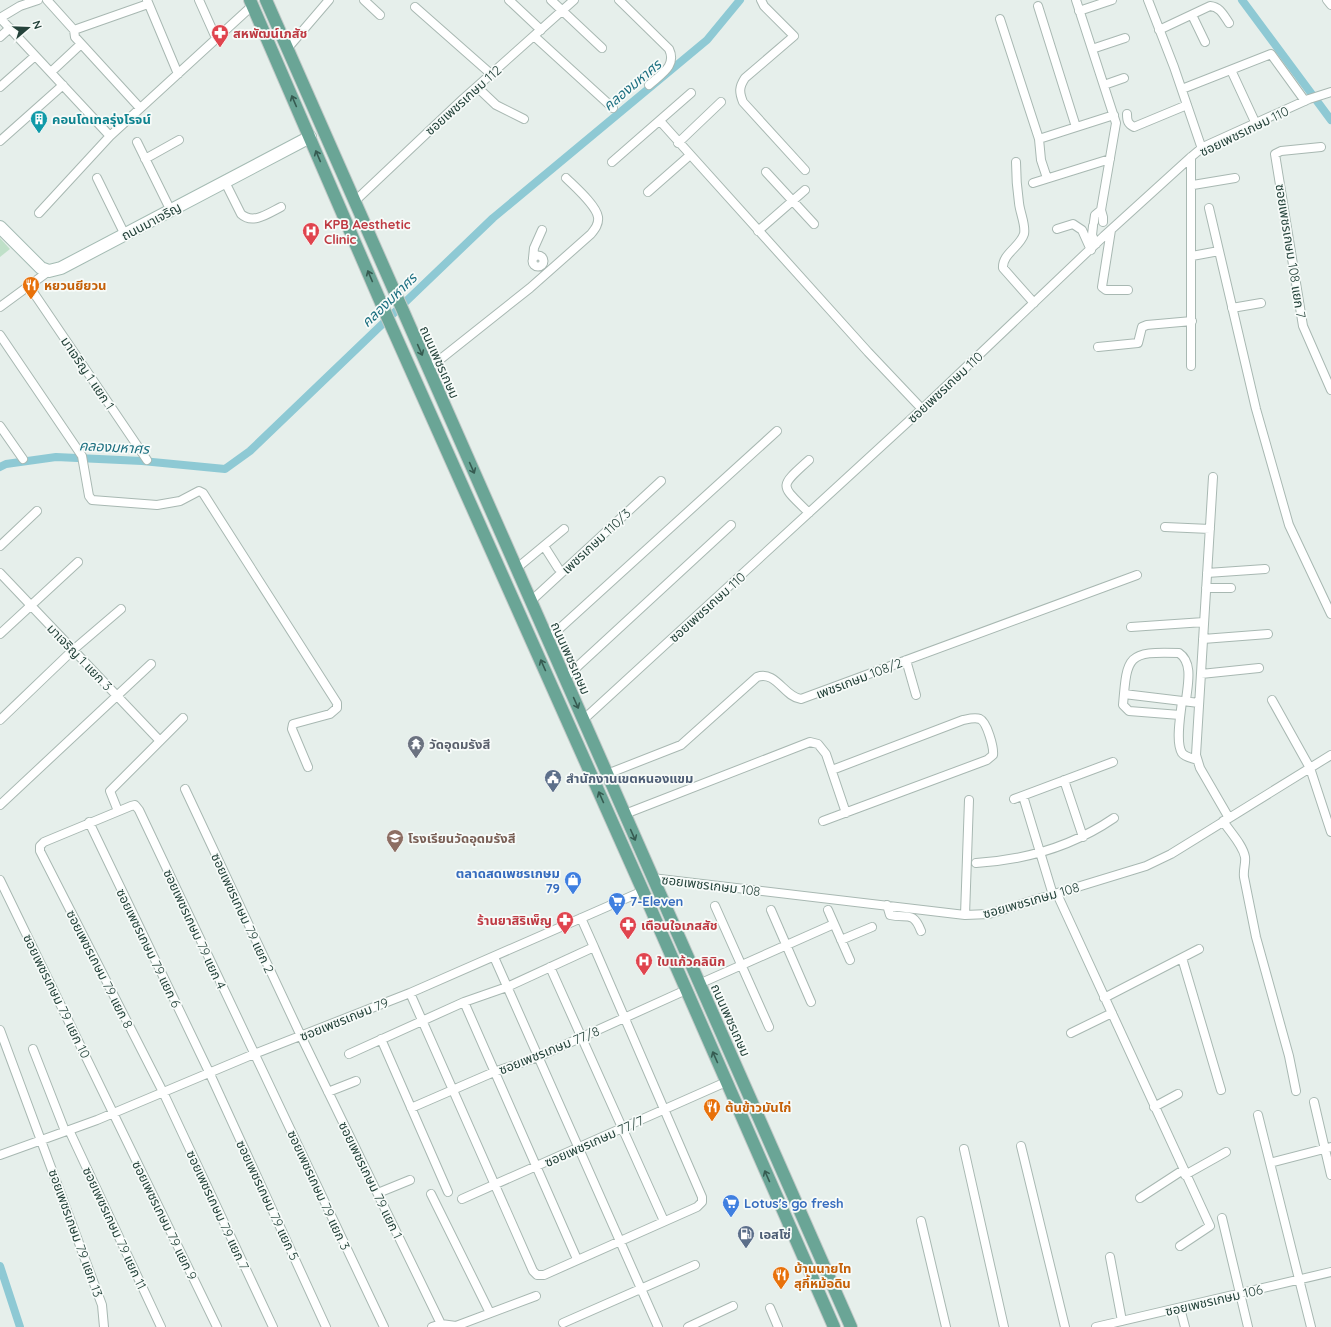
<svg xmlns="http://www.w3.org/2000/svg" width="1331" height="1327" font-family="Quicksand,'Noto Sans Thai',sans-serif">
  <rect width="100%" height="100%" fill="#e6efeb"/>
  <path fill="#bfe0c8" d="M0,238L10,249L0,257Z"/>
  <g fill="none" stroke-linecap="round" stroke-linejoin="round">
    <path stroke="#8ec9d4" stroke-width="8" d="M1242,0L1331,120
      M0,467L6,464L56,457L142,461L225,469L250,451L493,218L707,40L740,0
      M0,1266L20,1327"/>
    <defs>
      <path id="minor" d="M47,0L74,30L75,37L140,108
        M147,0L178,74
        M199,0L216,38
        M364,0L380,15
        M509,0L541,30
        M551,0L602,48
        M619,0L669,49C677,66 661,74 649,85
        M761,0L764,6L794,36L745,78C739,87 739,92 743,102L805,170
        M1076,0L1116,123L1101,210L1103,217V222
        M1148,0L1174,67L1202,149
        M1327,0L1331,5
        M1038,6L1076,127
        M415,7L491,74
        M1079,11L1112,0
        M1192,15L1205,42
        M0,18L110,136
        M0,18L20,6L38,0
        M1000,19L1039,139L1041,160L1047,178
        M74,30L148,4
        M1159,30L1210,6C1220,7 1223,14 1229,23
        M534,36L613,108
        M0,37L10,28
        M287,49L329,0
        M1092,49L1125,38
        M1231,70L1256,124
        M51,72L81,44
        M1104,85L1124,78
        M0,87L35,56
        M477,87L496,105L524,119
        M1182,89L1271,54L1305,101
        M1127,114C1127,121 1128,124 1134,127L1187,105
        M660,121L868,352L922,409
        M1039,139L1114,115
        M0,141L63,85
        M137,142L171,211
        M678,143L721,102
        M1321,147L1281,151L1275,154L1303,326L1331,390
        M1191,157V366
        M145,159L179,140
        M612,162L691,93
        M1016,162C1016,176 1017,189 1019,203C1020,213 1026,225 1024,234C1020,247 1002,254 1003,268L1034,303
        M766,172L814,224
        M97,178L125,235
        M225,182L241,214C253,225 269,213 281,207
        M1033,183L1110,159
        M1193,185L1235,178
        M648,192L689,156
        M355,201L463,99L574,0
        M1209,208L1256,409L1289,525L1331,614
        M39,213L110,136L253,5
        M1094,222L1095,215L1101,210
        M1093,226L1092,235L1096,244
        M1057,229L1073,224L1082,230L1091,250
        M1111,230L1102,287L1106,290H1128
        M758,231L805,190
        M532.5 261a5.5 5.5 0 1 1 11 0a5.5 5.5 0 1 1-11 0Z
        M1192,256L1219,251
        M533,258L534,248L542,230
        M29,286L147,460
        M0,307L49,271
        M1232,308L1261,303
        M0,335L82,456L89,496L92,500L157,505L180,501L199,491L203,493L337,703V708L330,714L293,724L292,729L308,767
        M1098,347L1138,343L1142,327L1147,325L1192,321
        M428,369L530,288L591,234C595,229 599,224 598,217C596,205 575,187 566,178
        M0,426L23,459
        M1213,477L1196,755L1200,768L1229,818
        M809,513C780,484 778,488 809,460
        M1165,527L1210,529
        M0,546L37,511
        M544,546L558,568
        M517,568L564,529
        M0,573L160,741
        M1207,573L1265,569
        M1206,588H1231
        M531,601L661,481
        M1131,627L1204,622
        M0,634L78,562
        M548,639L777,431
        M1203,639L1268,634
        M906,660L916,695
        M1201,674L1259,668
        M565,678L731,525
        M1124,694L1199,703
        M1272,700L1310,768L1331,832
        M1182,701C1181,713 1175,742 1182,753C1185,757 1192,758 1197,760
        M1180,715L1129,711L1123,705C1127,656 1127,651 1179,653C1194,663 1187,687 1186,701
        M0,720L73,650L121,609
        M583,720L922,409L1104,236L1191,157L1203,147L1309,99L1331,92
        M607,774L681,745L757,677C776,670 784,697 801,699L1137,575
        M1064,780L1083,837
        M185,789L301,1036L441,1324
        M1023,796L1053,895
        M1014,799L1113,762
        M0,805L151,664
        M118,811L110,791L183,718
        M625,814L810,742L818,744L826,754L846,813
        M823,821L987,760L993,755C994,748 987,722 980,719C975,717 968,719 963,720L832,770
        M1223,821C1230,832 1243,845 1245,857C1246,863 1243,870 1244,877L1256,937L1289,1056L1296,1091
        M89,822L210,1074L326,1327
        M976,863C1025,860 1073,846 1114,818
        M652,878L965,915L989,914L1146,866L1171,854L1331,755
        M0,880L217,1327
        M1057,894L1210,1226L1180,1246
        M887,905L890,915C907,919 913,910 921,931
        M715,906L769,1027
        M771,910L811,1002
        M828,910L850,960
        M965,915L969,800
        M581,918L594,947
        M841,940L872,927
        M494,957L658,1327
        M1182,958L1221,1090
        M550,967L664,1221
        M699,984L834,924
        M1104,998L1199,949
        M464,1002L577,1259
        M0,1030L102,1305L104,1327
        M1071,1033L1112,1013
        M381,1039L448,1192
        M33,1049L65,1131
        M349,1054L464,1002L507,987L594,947L702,1197V1202L697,1207L544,1275H537L533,1271L410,993
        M328,1092L356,1081
        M1314,1102L1331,1175
        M1154,1107L1178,1094
        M411,1108L494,1072L538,1057L686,990
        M1258,1115L1311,1327
        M69,1130L161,1327
        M1021,1146L1065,1327
        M964,1149L1004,1327
        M0,1155L97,1120L254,1054L410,993L643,891
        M1270,1163L1331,1147
        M1185,1175L1226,1152
        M378,1193L410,1180
        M431,1194L490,1313
        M1140,1198L1183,1170
        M462,1199L726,1082
        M1222,1218L1248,1327
        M921,1221L946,1327
        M1110,1257L1122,1321
        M770,1308L778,1327
        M1180,1308L1185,1327
        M563,1323L695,1265
        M273,1327L163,1092L40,851V846L44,842L131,806L135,805L139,810L384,1327
        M432,1327L441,1324L456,1326L536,1296
        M688,1327L733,1306
        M1096,1327L1331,1272"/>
      <path id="secondary" d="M0,227L41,268L49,271L61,268L310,137"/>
      <path id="primary" d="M250,0L385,312L643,891L834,1327
        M266,0L851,1327"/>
    </defs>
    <use href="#minor" stroke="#a8b8b2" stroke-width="10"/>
    <use href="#secondary" stroke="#a4bbb3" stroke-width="14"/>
    <use href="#primary" stroke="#c2cac8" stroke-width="14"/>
    <use href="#minor" stroke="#fff" stroke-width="8"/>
    <use href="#secondary" stroke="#fff" stroke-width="12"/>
    <use href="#primary" stroke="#6aa596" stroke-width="12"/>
  </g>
  <defs><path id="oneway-shaft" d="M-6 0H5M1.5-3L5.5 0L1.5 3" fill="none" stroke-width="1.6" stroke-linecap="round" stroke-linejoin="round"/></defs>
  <g stroke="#365b51">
    <use href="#oneway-shaft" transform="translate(294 101) rotate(-113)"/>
    <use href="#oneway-shaft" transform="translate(318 156) rotate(-113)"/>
    <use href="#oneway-shaft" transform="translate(370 276) rotate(-113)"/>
    <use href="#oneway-shaft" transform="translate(420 350) rotate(66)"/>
    <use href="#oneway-shaft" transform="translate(472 468) rotate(66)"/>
    <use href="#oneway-shaft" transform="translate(543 665) rotate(-114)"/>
    <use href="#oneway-shaft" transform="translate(576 703) rotate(66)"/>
    <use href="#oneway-shaft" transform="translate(601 797) rotate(-114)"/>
    <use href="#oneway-shaft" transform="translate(633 835) rotate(66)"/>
    <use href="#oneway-shaft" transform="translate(715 1057) rotate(-114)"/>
    <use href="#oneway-shaft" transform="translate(767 1176) rotate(-114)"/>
  </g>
  <defs>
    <symbol id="pharmacy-pin" viewBox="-11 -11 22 30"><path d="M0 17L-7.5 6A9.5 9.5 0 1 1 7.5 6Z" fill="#e0444e" stroke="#f7fbf9"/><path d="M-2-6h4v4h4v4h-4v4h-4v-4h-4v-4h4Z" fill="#fff"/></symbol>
    <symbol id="building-pin" viewBox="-11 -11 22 30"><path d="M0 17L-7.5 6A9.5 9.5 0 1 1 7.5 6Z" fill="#0f9aa8" stroke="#f7fbf9"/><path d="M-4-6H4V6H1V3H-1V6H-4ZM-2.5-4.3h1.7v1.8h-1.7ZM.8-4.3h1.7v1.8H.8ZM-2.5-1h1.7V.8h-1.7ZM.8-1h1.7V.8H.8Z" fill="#fff"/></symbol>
    <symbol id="hospital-pin" viewBox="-11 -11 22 30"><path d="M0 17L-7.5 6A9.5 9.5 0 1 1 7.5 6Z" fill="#e0444e" stroke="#f7fbf9"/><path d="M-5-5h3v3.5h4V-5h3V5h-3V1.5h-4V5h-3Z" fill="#fff"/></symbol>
    <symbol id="restaurant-pin" viewBox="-11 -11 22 30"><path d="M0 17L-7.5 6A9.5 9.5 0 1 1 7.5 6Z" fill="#e8710a" stroke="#f7fbf9"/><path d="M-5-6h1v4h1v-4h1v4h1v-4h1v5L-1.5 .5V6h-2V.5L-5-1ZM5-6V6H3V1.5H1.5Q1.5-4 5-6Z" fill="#fff"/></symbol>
    <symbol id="temple-pin" viewBox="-11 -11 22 30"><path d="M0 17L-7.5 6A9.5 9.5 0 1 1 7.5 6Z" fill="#6b7280" stroke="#f7fbf9"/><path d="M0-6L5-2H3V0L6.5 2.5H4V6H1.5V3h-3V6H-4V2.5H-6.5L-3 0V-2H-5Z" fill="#fff"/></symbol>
    <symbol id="civic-pin" viewBox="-11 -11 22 30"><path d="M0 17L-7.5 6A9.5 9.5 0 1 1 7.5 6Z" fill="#5c6f8a" stroke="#f7fbf9"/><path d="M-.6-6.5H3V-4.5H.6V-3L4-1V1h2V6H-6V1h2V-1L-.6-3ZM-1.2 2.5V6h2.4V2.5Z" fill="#fff"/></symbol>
    <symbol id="school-pin" viewBox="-11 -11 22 30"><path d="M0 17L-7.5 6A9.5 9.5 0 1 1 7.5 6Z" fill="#8d6e63" stroke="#f7fbf9"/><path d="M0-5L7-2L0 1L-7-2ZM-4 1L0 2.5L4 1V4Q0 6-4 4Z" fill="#fff"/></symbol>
    <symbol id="shop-pin" viewBox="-11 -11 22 30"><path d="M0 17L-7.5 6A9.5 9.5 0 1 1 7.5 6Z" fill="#3f7fe0" stroke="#f7fbf9"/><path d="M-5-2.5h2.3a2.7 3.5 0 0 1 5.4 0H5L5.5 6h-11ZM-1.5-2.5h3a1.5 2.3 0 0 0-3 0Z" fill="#fff"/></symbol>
    <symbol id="supermarket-pin" viewBox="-11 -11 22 30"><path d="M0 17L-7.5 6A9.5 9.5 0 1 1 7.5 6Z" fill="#3f7fe0" stroke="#f7fbf9"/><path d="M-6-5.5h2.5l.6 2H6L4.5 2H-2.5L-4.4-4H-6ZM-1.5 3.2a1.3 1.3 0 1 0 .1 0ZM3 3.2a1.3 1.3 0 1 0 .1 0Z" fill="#fff"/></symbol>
    <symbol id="fuel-pin" viewBox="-11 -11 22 30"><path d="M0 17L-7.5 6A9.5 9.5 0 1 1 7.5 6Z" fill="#5c6f8a" stroke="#f7fbf9"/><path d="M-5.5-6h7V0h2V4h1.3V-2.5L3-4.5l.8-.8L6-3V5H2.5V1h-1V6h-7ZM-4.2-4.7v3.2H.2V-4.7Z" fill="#fff"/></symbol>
  </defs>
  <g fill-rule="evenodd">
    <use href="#pharmacy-pin" x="210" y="23" width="20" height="27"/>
    <use href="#building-pin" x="29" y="109" width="20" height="27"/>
    <use href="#hospital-pin" x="301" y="221" width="20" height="27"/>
    <use href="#restaurant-pin" x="21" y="275" width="20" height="27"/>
    <use href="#temple-pin" x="406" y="734" width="20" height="27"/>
    <use href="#civic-pin" x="543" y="768" width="20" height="27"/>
    <use href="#school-pin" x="385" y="828" width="20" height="27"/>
    <use href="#shop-pin" x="563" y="870" width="20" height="27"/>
    <use href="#supermarket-pin" x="607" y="891" width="20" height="27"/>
    <use href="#pharmacy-pin" x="555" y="910" width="20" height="27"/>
    <use href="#pharmacy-pin" x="618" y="915" width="20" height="27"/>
    <use href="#hospital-pin" x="634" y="951" width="20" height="27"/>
    <use href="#restaurant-pin" x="702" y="1097" width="20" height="27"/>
    <use href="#supermarket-pin" x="721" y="1193" width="20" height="27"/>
    <use href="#fuel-pin" x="736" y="1224" width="20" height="27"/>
    <use href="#restaurant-pin" x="771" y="1265" width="20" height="27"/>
  </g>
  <g text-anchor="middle" stroke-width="3.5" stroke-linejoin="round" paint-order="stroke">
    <g font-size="13" font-weight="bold" fill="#be3a42" stroke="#f7fbf9" text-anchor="start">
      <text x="233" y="38">สหพัฒน์เภสัช</text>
      <text x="324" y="229">KPB Aesthetic<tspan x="324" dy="15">Clinic</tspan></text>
      <text x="552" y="925" text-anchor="end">ร้านยาสิริเพ็ญ</text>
      <text x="641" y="930">เตือนใจเภสสัช</text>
      <text x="657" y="966">ใบแก้วคลินิก</text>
    </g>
    <g font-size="13" fill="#24423a" stroke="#f7fbf9">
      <text transform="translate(463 100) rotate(-42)" y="5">ซอยเพชรเกษม 112</text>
      <text transform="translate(1244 131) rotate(-26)" y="5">ซอยเพชรเกษม 110</text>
      <text transform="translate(151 221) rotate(-28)" y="5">ถนนมาเจริญ</text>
      <text transform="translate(1291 251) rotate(81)" y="5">ซอยเพชรเกษม 108 แยก 7</text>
      <text transform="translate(440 362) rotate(66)" y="5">ถนนเพชรเกษม</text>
      <text transform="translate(88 373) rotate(56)" y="5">มาเจริญ 1 แยก 1</text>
      <text transform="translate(945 387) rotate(-43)" y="5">ซอยเพชรเกษม 110</text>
      <text transform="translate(596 541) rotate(-43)" y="5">เพชรเกษม 110/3</text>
      <text transform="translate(707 607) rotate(-42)" y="5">ซอยเพชรเกษม 110</text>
      <text transform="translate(80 657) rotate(46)" y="5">มาเจริญ 1 แยก 3</text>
      <text transform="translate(571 658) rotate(66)" y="5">ถนนเพชรเกษม</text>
      <text transform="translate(859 678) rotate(-21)" y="5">เพชรเกษม 108/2</text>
      <text transform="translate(711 885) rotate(7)" y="5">ซอยเพชรเกษม 108</text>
      <text transform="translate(1031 900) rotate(-16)" y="5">ซอยเพชรเกษม 108</text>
      <text transform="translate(243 913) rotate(65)" y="5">ซอยเพชรเกษม 79 แยก 2</text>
      <text transform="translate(195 929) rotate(65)" y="5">ซอยเพชรเกษม 79 แยก 4</text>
      <text transform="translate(149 948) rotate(64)" y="5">ซอยเพชรเกษม 79 แยก 6</text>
      <text transform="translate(100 969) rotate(63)" y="5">ซอยเพชรเกษม 79 แยก 8</text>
      <text transform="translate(57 996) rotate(64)" y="5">ซอยเพชรเกษม 79 แยก 10</text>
      <text transform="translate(344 1019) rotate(-22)" y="5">ซอยเพชรเกษม 79</text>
      <text transform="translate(731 1020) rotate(66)" y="5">ถนนเพชรเกษม</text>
      <text transform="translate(549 1050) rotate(-22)" y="5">ซอยเพชรเกษม 77/8</text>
      <text transform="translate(594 1141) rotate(-24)" y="5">ซอยเพชรเกษม 77/7</text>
      <text transform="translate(371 1180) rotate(64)" y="5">ซอยเพชรเกษม 79 แยก 1</text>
      <text transform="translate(319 1190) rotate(65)" y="5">ซอยเพชรเกษม 79 แยก 3</text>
      <text transform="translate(268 1200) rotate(65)" y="5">ซอยเพชรเกษม 79 แยก 5</text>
      <text transform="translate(218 1210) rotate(65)" y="5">ซอยเพชรเกษม 79 แยก 7</text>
      <text transform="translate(165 1220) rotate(64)" y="5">ซอยเพชรเกษม 79 แยก 9</text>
      <text transform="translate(115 1228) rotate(65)" y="5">ซอยเพชรเกษม 79 แยก 11</text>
      <text transform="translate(76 1233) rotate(70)" y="5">ซอยเพชรเกษม 79 แยก 13</text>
      <text transform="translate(1214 1300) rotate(-13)" y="5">ซอยเพชรเกษม 106</text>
    </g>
    <g font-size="13" font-weight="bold" fill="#0d838f" stroke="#f7fbf9" text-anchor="start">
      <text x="52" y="124">คอนโดเทลรุ่งโรจน์</text>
    </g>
    <g font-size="13" font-weight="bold" fill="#c56008" stroke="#f7fbf9" text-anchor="start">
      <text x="44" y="290">หยวนยียวน</text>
      <text x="725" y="1112">ต้นข้าวมันไก่</text>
      <text x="794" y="1273">บ้านนายไท<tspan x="794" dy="15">สุกี้หม้อดิน</tspan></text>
    </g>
    <g font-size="13" font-weight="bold" fill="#5b616d" stroke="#f7fbf9" text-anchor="start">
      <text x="429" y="749">วัดอุดมรังสี</text>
    </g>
    <g font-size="13" font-weight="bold" fill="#4e5e75" stroke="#f7fbf9" text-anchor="start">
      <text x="566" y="783">สำนักงานเขตหนองแขม</text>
      <text x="759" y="1239">เอสโซ่</text>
    </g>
    <g font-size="13" font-weight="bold" fill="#785e54" stroke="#f7fbf9" text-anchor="start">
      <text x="408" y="843">โรงเรียนวัดอุดมรังสี</text>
    </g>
    <g font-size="13" font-weight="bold" fill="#366cbe" stroke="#f7fbf9" text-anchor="start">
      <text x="560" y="878" text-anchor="end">ตลาดสดเพชรเกษม<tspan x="560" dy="15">79</tspan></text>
      <text x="630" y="906">7-Eleven</text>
      <text x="744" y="1208">Lotus's go fresh</text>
    </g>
    <g font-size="14" font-style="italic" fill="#1c6f80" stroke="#f7fbf9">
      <text transform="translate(632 85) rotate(-40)" y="5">คลองมหาศร</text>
      <text transform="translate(389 300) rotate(-44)" y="5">คลองมหาศร</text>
      <text transform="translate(114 447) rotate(3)" y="5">คลองมหาศร</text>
    </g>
  </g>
  <g transform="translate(28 28) rotate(71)" stroke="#f7fbf9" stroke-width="3" paint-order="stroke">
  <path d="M0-3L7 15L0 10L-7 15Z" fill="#24423a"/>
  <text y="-6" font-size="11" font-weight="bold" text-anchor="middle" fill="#24423a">N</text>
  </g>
</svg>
